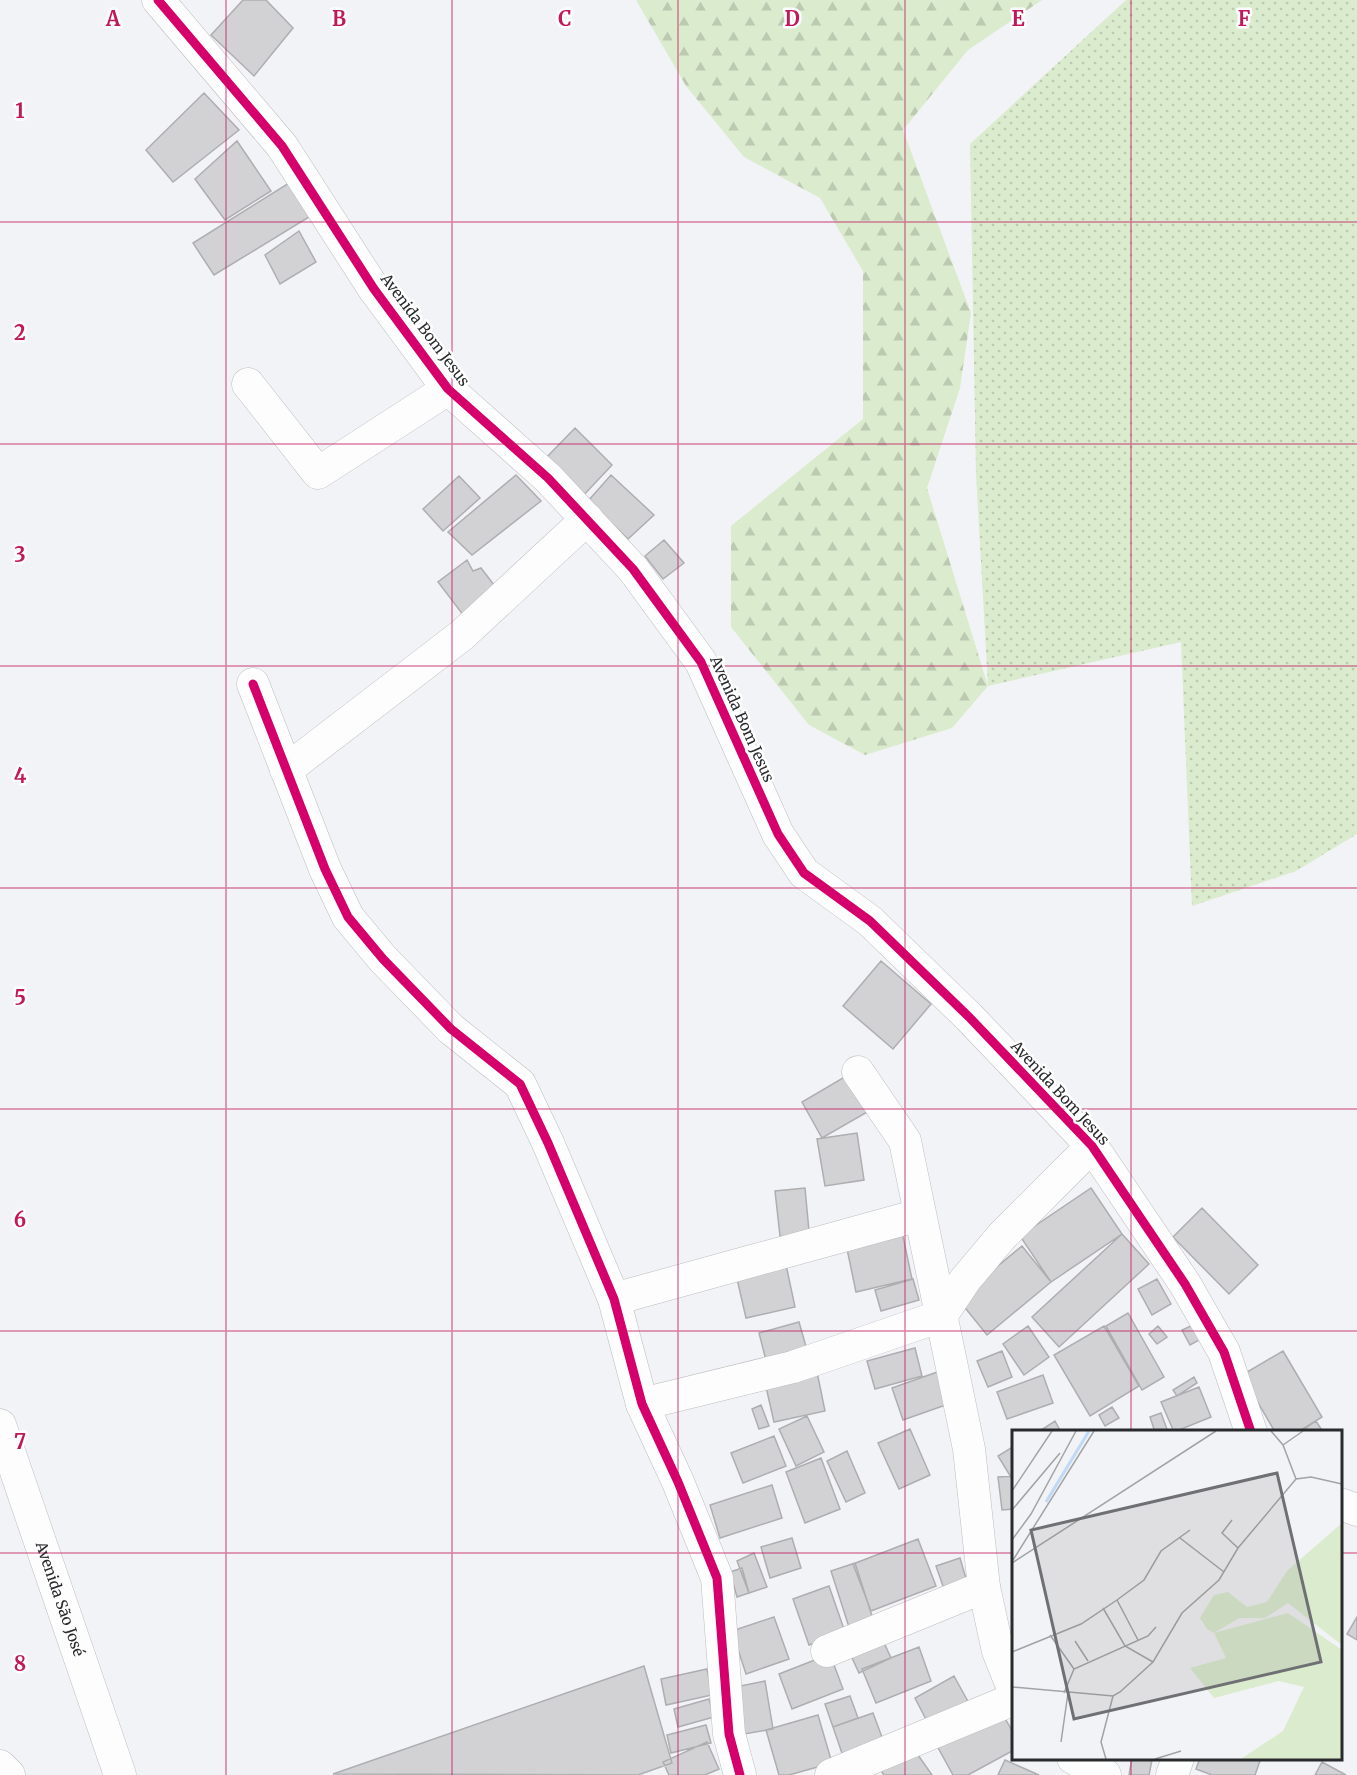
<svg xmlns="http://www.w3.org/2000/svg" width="1357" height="1775" font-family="Merriweather,serif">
  <defs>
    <pattern id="grass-dots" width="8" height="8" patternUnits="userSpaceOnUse" patternTransform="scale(1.5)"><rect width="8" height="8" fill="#dbebce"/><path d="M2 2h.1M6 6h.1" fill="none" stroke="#bccab1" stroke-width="1.8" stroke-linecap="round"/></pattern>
    <pattern id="forest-firs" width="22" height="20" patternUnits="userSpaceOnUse" patternTransform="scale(1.5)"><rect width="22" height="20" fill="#dbebce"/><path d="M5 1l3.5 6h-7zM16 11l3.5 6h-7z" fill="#bccab1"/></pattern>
  </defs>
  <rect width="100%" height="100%" fill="#f2f3f6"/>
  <path fill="url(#grass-dots)" d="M1126,0H1357V834L1296,871L1192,906L1181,642L988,686L976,473L970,144Z"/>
  <path fill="url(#forest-firs)" d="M636,0H1042L968,50L903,130L971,313L960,388L927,488L988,686L952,728L865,755L809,725L731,627V526L863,419V271L820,198L744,157L686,86Z"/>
  <path fill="#d2d2d4" stroke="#aeaeb1" stroke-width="1.5" d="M243,0H266L293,28L254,76L211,35Z
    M204,93L239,130L173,182L146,150Z
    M237,141L271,191L225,220L195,179Z
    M289,183L309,217L214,275L193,243Z
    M299,231L316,262L280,284L265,255Z
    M575,428L612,465L581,498L543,461Z
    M516,475L541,501L472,555L448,532Z
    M611,475L654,515L628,539L588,501Z
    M459,476L480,498L443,531L423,509Z
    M664,540L684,563L663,579L645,556Z
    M467,560L473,571L481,568L501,594L467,620L438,582Z
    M881,961L931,1004L893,1049L843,1006Z
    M848,1075L869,1111L822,1138L802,1102Z
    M857,1133L864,1180L825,1186L817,1139Z
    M805,1188L810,1242L781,1245L775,1191Z
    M1091,1188L1122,1234L1051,1282L1020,1236Z
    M1202,1208L1258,1265L1229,1294L1173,1237Z
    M902,1232L912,1279L856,1292L846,1244Z
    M1122,1234L1149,1264L1059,1347L1032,1317Z
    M1022,1246L1051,1282L987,1335L958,1299Z
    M785,1260L795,1307L746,1318L735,1270Z
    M913,1279L919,1300L881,1311L875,1290Z
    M1157,1279L1171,1304L1152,1315L1138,1289Z
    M1128,1313L1164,1377L1142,1390L1106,1326Z
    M799,1322L809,1357L768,1368L759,1333Z
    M1193,1325L1201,1339L1190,1345L1182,1330Z
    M1028,1326L1049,1357L1024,1375L1003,1344Z
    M1104,1326L1139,1386L1090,1416L1054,1355Z
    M1158,1326L1167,1337L1157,1344L1149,1334Z
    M915,1348L922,1376L875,1389L867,1361Z
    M1002,1351L1012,1377L988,1387L977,1361Z
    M1283,1351L1322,1417L1298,1432H1275L1242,1375Z
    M816,1367L825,1411L774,1422L764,1378Z
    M943,1370L954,1402L903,1420L892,1388Z
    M1043,1375L1053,1403L1007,1419L997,1392Z
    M1194,1377L1197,1383L1177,1396L1173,1390Z
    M1199,1387L1211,1417L1174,1432L1161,1402Z
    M761,1405L769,1426L759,1429L752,1409Z
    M1112,1407L1119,1418L1105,1426L1099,1415Z
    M1161,1413L1168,1432H1155L1150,1417Z
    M807,1416L824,1452L796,1466L779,1429Z
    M1055,1421L1061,1432H1038Z
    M1316,1421L1323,1432H1300Z
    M910,1429L930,1475L899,1489L878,1443Z
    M774,1436L786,1466L743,1483L731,1453Z
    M1014,1446V1482L998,1456Z
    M847,1451L865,1493L846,1502L827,1461Z
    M821,1458L840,1509L805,1523L786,1472Z
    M1014,1476V1509L1002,1510L998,1477Z
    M772,1485L782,1518L720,1538L710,1505Z
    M792,1538L801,1568L770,1578L761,1547Z
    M918,1539L936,1586L871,1611L853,1564Z
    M754,1553L767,1587L749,1593L737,1561Z
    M960,1558L967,1582L944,1589L936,1566Z
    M855,1563L873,1619L849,1627L831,1571Z
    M742,1568L749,1593L737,1597L730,1572Z
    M829,1586L845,1632L809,1645L793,1599Z
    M774,1617L789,1659L746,1674L732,1631Z
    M1357,1617V1640L1347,1634Z
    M879,1632L891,1658L859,1673L847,1647Z
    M919,1647L931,1681L876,1703L862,1669Z
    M830,1654L843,1689L792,1709L779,1674Z
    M644,1666L672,1763L638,1775L333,1774Z
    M707,1669L712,1695L666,1705L661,1679Z
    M954,1676L971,1707L931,1729L915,1698Z
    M765,1681L773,1729L739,1735L730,1688Z
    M850,1696L858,1718L833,1727L825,1704Z
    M709,1699L714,1717L678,1727L674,1709Z
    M999,1708L1014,1734V1750L968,1775H953L936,1744Z
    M873,1713L886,1748L845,1762L833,1727Z
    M818,1715L832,1763L789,1775H779L766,1730Z
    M706,1725L711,1743L671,1753L667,1735Z
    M707,1742L719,1769L705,1775H669L663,1762Z
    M911,1745L932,1775H884L879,1768Z
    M1132,1758L1152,1760L1149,1775H1129Z
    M1200,1758H1261L1255,1775H1212L1196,1769Z
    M1005,1760L1039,1775H998Z
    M1322,1762L1346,1775H1315Z"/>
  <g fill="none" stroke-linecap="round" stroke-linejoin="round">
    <defs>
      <g id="minor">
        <path d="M158,0L282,146L374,289L448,389L548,478L633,569L701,662L778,834L804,873L870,921L969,1017L1092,1146L1185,1284L1224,1352L1251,1432"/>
        <path d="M248,384L318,473L448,389"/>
        <path d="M253,684L325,869L348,917L383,959L451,1029L520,1084L548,1143L614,1299L642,1404L678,1482L717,1578L729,1734L740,1775"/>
        <path d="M286,770L462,635L587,519"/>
        <path d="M858,1072L905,1141L969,1449L984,1587L998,1651L1014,1691"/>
        <path d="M614,1299L919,1215"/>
        <path d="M642,1404L793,1367L941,1316L965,1280L1002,1236L1092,1146"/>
        <path id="s1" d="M0,1425L120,1775"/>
        <path d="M1340,1504L1357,1510"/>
        <path d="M827,1651L984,1587"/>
        <path d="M1073,1758L1105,1775"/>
        <path d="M0,1766L9,1775"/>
        <path d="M831,1775L1014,1699"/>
        <path d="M1172,1775L1178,1758"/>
      </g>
    </defs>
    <use href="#minor" stroke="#bcbdc0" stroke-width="33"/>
    <use href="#minor" stroke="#fdfdfe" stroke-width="32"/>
    <defs>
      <path id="cycleway" d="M158,0L282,146L374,289L448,389L548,478L633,569L701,662L778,834L804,873L870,921L969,1017L1092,1146L1185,1284L1224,1352L1251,1432
        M253,684L325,869L348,917L383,959L451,1029L520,1084L548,1143L614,1299L642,1404L678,1482L717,1578L729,1734L740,1775"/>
    </defs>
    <use href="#cycleway" stroke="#fff" stroke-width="13"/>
    <use href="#cycleway" stroke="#d6006c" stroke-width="9"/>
  </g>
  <path fill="none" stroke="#c2185b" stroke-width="1.5" stroke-opacity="0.55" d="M226,0V1775M452,0V1775M678,0V1775M905,0V1775M1131,0V1432M0,222H1357M0,444H1357M0,666H1357M0,888H1357M0,1109H1357M0,1331H1357M0,1553H1014M1340,1553H1357M1131,1758V1775"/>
  <g text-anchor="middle" stroke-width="5" stroke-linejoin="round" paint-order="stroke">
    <g font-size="15" fill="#292a2c" stroke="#fff">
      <text transform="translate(425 330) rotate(53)" y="5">Avenida Bom Jesus</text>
      <text transform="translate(742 719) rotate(66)" y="5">Avenida Bom Jesus</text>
      <text transform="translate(1060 1093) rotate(47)" y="5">Avenida Bom Jesus</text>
      <text dy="5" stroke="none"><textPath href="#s1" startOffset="184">Avenida São José</textPath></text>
    </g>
  </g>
  <g transform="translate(1012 1430)">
    <rect width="330" height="330" fill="#f2f3f6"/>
    <path d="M276,183L330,220V329H229L271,301L292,257L267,251L202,268L178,238L214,228L202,203Z" fill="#dbebce"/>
    <path d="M330,93V215L276,173L253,188H227L202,203L195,199L188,188L202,165L216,162L235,177L255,172L275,141Z" fill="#dbebce"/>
    <path fill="none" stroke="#c0d9f7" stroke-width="3" d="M34,72L77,1"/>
    <path fill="none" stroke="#a2a3a5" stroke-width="1.5" d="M259,1L271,15L284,49M271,15L291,1M0,61L40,1M0,80L48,23M220,90L210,103L226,118M168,108L212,142M0,110L19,84L64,1M1,130L82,1M0,133L204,1M105,170L126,210M91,178L113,216L141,232M38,205L62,239M63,211L76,231M0,222L69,194L105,170L132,150L149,121L178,100M0,257L101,266L108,262L141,232L170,183L207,150L226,118L284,49L299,47L330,54M52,263L62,239L136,206L144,197M49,312L56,263M94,329L89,312L101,266M143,329L169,321"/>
    <path fill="#6f7073" fill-opacity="0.15" stroke="#6f7073" stroke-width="3" d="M265,43L309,232L62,289L19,100Z"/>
    <rect width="330" height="330" fill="none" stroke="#292a2c" stroke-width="3"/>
  </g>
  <g font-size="20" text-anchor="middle" font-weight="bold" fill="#c2185b" stroke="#fff" stroke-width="5" stroke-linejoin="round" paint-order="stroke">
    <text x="113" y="26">A</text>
    <text x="339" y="26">B</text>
    <text x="565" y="26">C</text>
    <text x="792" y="26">D</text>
    <text x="1018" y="26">E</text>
    <text x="1244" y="26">F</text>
    <text x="20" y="118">1</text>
    <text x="20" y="340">2</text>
    <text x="20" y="562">3</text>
    <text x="20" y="783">4</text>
    <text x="20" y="1005">5</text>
    <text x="20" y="1227">6</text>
    <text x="20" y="1449">7</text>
    <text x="20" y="1671">8</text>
  </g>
</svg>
